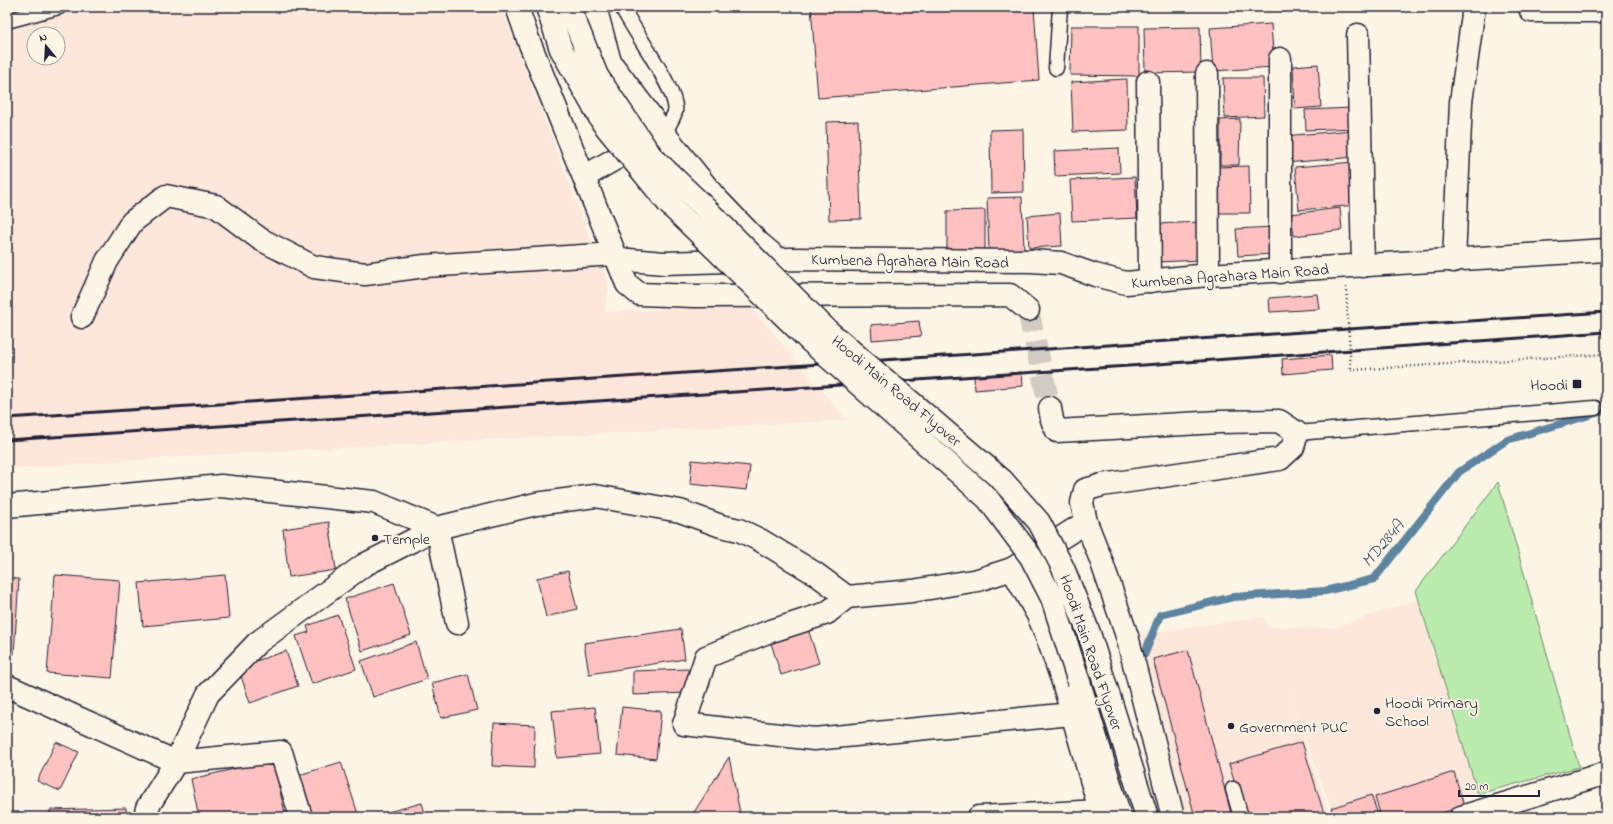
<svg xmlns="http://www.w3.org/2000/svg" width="1613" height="824" font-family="'Indie Flower',sans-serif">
  <rect width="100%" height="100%" fill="#fcf5e5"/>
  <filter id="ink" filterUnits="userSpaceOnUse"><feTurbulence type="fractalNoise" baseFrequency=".025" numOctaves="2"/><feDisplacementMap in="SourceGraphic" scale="8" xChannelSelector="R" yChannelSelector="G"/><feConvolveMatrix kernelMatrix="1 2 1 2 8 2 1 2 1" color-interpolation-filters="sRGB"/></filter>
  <g filter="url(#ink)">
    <path fill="#fde6da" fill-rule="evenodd" d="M7,7H501L609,287L604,312L749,305L847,420L192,456L7,469ZM34,34H58V58H34Z
      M1431,595L1478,794L1331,808L1287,688L1330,817H1186L1141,634L1263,617L1267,627L1333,628Z"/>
    <path fill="#baedad" stroke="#6e8874" d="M1498,482L1579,767L1478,794L1416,591Z"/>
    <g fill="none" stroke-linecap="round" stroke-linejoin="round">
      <path stroke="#5d84a1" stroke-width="8" d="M1145,653L1160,615L1233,597L1325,591L1374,579L1459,472L1507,440L1606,410"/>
    </g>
    <path fill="#ffc2c0" stroke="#22223b" d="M811,7H1034L1039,80L818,98Z
      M1271,24L1274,67L1213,71L1210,28Z
      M1071,26H1139V76L1070,75Z
      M1200,27L1201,72L1145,73L1144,28Z
      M1318,64L1321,107L1295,109L1293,66Z
      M1223,78H1263L1264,116L1225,118Z
      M1127,79L1128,130L1073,132L1071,82Z
      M1353,108L1354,128L1306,130L1305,110Z
      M1240,119L1239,165H1220V120Z
      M858,121L861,219L829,220L826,122Z
      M1023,129L1024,192L991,193L990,130Z
      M1354,130L1356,157L1285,163L1283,136Z
      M1119,148L1120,173L1055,176L1054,151Z
      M1354,162L1358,205L1299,210L1295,167Z
      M1249,166L1250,213H1219L1217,167Z
      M1135,177L1137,218L1072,221L1070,180Z
      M1022,197L1024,251L989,252L987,198Z
      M1340,208L1342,230L1294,236L1291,214Z
      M985,210V255H947V211Z
      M1060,213L1062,246L1029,248L1027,216Z
      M1201,222L1203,260L1156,262L1155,224Z
      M1272,227L1273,254L1238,256L1236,229Z
      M1317,294L1319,309L1270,312L1269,298Z
      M919,321L921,336L872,340L871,325Z
      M1331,355L1332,370L1283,374L1282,359Z
      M1022,372L1023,386L975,390L974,376Z
      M692,460L750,466L747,490L690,484Z
      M329,522L336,570L289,577L283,529Z
      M568,571L577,609L546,617L537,578Z
      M55,575L120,580L112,678L47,673Z
      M225,575L229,618L143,626L139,583Z
      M7,578L19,579L14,654H7Z
      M394,583L411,635L362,651L345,599Z
      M338,615L356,669L312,684L296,636L309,632L307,626Z
      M681,629L685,659L589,674L584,643Z
      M808,629L819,663L781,675L770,640Z
      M416,642L427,679L373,697L361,661Z
      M1188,650L1232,817H1195L1153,659Z
      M286,651L298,686L250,703L238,667Z
      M688,669V693L633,695V671Z
      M468,674L477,710L441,718L432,683Z
      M595,707L600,754L557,758L552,711Z
      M622,707L661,711L656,759L617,755Z
      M494,723L535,725L534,768L492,766Z
      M56,742L79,752L60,791L37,781Z
      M1302,742L1325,817H1245L1229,764Z
      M729,757L740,813L720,817H691Z
      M273,760L285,813L265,817H199L191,779Z
      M341,762L359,817H306L293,777Z
      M1454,772L1464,806L1429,817H1381L1375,797Z
      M1371,795L1379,817H1334L1331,808Z
      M422,803L426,817H385L384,813Z
      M126,808V817H50V810Z
      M616,813V817H571V816Z"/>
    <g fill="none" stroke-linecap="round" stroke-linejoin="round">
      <path stroke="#d0cbc3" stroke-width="22" stroke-dasharray="22 11" stroke-linecap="butt" d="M1028,310L1050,408"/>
      <defs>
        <path id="service" d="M622,7C632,29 680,93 675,112C673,119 667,127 664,134
          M7,21L59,7
          M1056,68L1060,7
          M1297,433L1595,408
          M1233,789L1241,817"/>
        <path id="minor" d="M1531,11H1606
          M1358,35L1363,266
          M1280,59V272
          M1207,74L1208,275
          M1148,82L1150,281
          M1454,261L1461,102L1474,7
          M82,317L107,261L132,222L166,196L216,206L260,239L314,267L365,274L425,266L615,254
          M7,506L221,486L374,502L437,528L457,623
          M847,597L827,613L765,633L706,657L684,724L814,739L1072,714
          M7,686L176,762L281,752L301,817
          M145,817L147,808L176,762L208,694L257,643L364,565L437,528L536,504L595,496L680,511L721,526L739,530L760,540L816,574L847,597L912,591L978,580L1012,569
          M979,817L1101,811
          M1461,817L1600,775L1606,777"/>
        <path id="tertiary" d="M517,7L528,39L627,284L639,294L695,296L1010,295L1028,310
          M595,7L610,62L662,131L714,196L759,243L778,259
          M584,177L644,142
          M617,259L664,263L790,259L1032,261L1061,263L1095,275L1126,283L1208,275L1606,250
          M1050,408L1052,420L1057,431L1219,422L1279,421L1297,433L1293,447L1280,459L1102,485L1085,490L1082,503L1086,522L1101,560L1127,636L1173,817
          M1086,522L1012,569L1038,615L1049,642L1063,682L1102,817"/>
        <path id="secondary" d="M1079,682L1120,817"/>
      </defs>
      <use href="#service" stroke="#22223b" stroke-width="17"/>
      <use href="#minor" stroke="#22223b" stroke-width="25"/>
      <use href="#tertiary" stroke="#22223b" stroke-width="25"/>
      <use href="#secondary" stroke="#22223b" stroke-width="25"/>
      <path stroke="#22223b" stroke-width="2.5" stroke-dasharray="1 3" stroke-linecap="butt" d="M1351,370L1606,354"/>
      <use href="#service" stroke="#fcf5e5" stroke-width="14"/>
      <use href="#minor" stroke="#fcf5e5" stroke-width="22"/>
      <use href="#tertiary" stroke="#fcf5e5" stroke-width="22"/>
      <use href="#secondary" stroke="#fcf5e5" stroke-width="22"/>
      <path stroke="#22223b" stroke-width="3" d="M7,418L1606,312
        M7,440L1144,365L1606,332"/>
      <defs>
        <path id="secondary-bridge" d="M547,7L561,49L603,123L668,203L811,342L988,499L1031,557L1052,598L1079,682
          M569,7L597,76L651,156L701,204L828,331L1002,480L1039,522L1063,568L1089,633L1147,817"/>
      </defs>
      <use href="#secondary-bridge" stroke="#22223b" stroke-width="25" stroke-linecap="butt"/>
      <path stroke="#22223b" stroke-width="2.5" stroke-dasharray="1 3" stroke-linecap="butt" d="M1346,287L1351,370"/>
      <use href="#secondary-bridge" stroke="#fcf5e5" stroke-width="22"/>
    </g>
  </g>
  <g fill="#22223b" stroke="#fcf5e5" stroke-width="1.5">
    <rect x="1572" y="379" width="10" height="10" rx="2"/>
    <circle cx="375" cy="538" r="4"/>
    <circle cx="1377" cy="711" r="4"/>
    <circle cx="1231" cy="726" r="4"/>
  </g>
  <g text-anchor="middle" stroke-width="4" stroke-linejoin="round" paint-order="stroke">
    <g font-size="16" fill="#22223b" stroke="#fcf5e5">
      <text transform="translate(910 260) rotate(1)" y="6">Kumbena Agrahara Main Road</text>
      <text transform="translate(1230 275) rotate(-4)" y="6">Kumbena Agrahara Main Road</text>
      <text transform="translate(897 390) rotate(40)" y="6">Hoodi Main Road Flyover</text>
      <text transform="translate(1092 652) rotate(71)" y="6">Hoodi Main Road Flyover</text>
    </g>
    <g font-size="16" fill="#22223b" stroke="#fcf5e5" text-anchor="start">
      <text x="1568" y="390" text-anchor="end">Hoodi</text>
      <text x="383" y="544">Temple</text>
      <text x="1385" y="708">Hoodi Primary<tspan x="1385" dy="18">School</tspan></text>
      <text x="1239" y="732">Government PUC</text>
    </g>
    <g font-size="17" font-style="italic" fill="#3f536e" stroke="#fcf5e5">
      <text transform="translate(1382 543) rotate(-49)" y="6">MD284A</text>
    </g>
  </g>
  <rect width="1613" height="824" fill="none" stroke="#fcf5e5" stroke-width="24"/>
  <rect x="12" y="12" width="1589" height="800" fill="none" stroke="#22223b" stroke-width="1.5" filter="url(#ink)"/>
  <g transform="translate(46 46) rotate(342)"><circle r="19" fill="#fcf5e5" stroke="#a5a1a1"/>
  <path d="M0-3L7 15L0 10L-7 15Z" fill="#22223b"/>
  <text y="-6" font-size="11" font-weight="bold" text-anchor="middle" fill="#22223b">N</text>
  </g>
  <path d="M1459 790v6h80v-6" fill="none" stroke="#22223b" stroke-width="2"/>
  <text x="1465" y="790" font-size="12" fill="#22223b" stroke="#fcf5e5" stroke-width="3" paint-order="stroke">20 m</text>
</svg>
